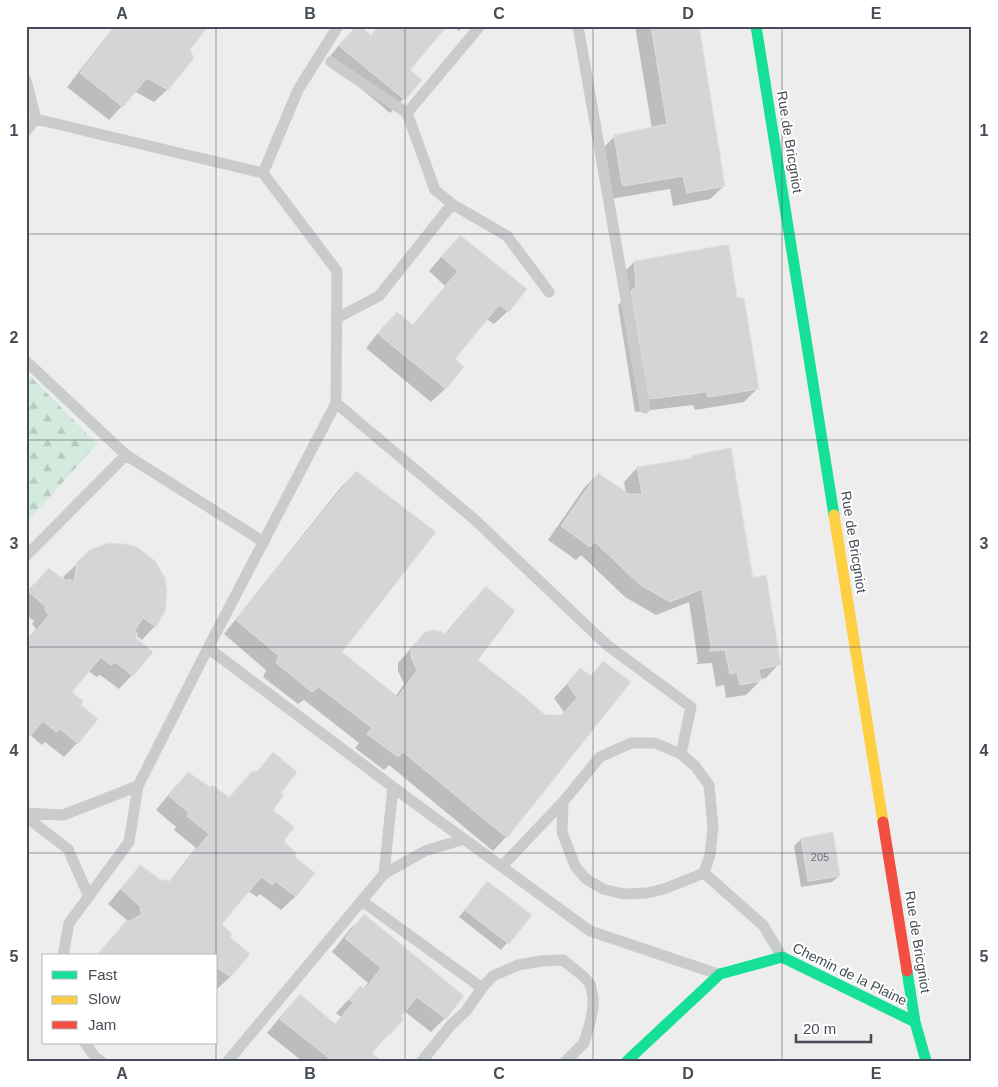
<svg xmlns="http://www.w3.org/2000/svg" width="998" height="1087" font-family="Helvetica,sans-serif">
  <defs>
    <pattern id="forest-firs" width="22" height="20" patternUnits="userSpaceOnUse" patternTransform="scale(1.25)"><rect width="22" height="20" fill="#d3eadf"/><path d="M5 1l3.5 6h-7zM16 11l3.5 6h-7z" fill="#b6cac1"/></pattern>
  </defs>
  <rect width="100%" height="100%" fill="#ededed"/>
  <path fill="url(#forest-firs)" d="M26,372L97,444L26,523Z"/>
  <path fill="#0003" d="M115,26H206L188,50L168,89L154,102L134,91L122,106L109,120L67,87Z
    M357,26L370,37L379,26H445L408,70L420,81L390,113L327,60L344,39Z
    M453,26H464L459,31Z
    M635,26H698L724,186L710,199L673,206L670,189L609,199L601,150L615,136L652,129Z
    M460,237L508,311L494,324L486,319L453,359L462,367L445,389L431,402L366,348L383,327L397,313L412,326L445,286L429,271L447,250Z
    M634,262L736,299L757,389L744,402L695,410L693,405L635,412L618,305L623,301L620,276Z
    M693,456L752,579L779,664L766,678L760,679V681L746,695L726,698L724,685L716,687L712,663L696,664L698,662L689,602L656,615L625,597L581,555L576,560L548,540L584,488L598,474L626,494L624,482L637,468L690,459Z
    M356,472L340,652L395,697L404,684L398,671V663L412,647L426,633L445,634L472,602L486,588L477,660L544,716L560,717L564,712L554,698L580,670L589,677L603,663L506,837L493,851L389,765L384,770L355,748L359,743L304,700L298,704L263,677L266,670L224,634L342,486Z
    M77,564L155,626L142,640L135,635L133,637L132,675L119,689L100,675L97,677L88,671L71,692L77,743L64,757L45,742L42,745L30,735L26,738V641L36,629L32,624L34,621L26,615V593L48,569L67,583L63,577Z
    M273,754L279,794L271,810L282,842L293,857L313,874L295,897L281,910L260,894L257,897L248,891L221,924L228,937L248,954L230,977L216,990V956H96L113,936L128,921L108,904L127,881L141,867L162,882L168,883L196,848L174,830L176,827L156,810L175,787L188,773L228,799L239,786L253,772L255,773Z
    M801,839L839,876L832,882L801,887L794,846Z
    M487,882L530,915L501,950L459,917L481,889Z
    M364,916L462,996L445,1018L431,1032L404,1011L389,1034L371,1053L380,1061H302L267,1033L286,1010L300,996L334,1025L341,1017L336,1013L360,987L363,989L368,983L332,952L350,929Z"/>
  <path fill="#d5d5d7" stroke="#dedfe0" d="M116,26H208L190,50L194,58L168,90L147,78L123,107L80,73Z
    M356,26H360L372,36L380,26H447L410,70L422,80L405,100L339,46Z
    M651,26H699L725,186L687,193L683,176L624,186L622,184L614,135L667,124Z
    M460,235L527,289L509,312L499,305L455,359L464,367L446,389L378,334L397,312L413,325L458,271L442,257Z
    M725,245H729L737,298H744L759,389L708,397L706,392L649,399L631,291L636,287L634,261Z
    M731,448L753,578L766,575L781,665L759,669L761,681L740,685L737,672L730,674L725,650L709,651L711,647L702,589L670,602L639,584L595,542L590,547L561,526L598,473L629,494H642L637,467L692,458L693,455Z
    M356,471L436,532L342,652L398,697L417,670L411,657V648L425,632L435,630L447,634L486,586L515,611L478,660L526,698L545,715H562L577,698L567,683L580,668L591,676L603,661L631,682L507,838L403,752L398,757L367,734L372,728L319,687L312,692L276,663L279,656L236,620Z
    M108,543L124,544L137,547L155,561L165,578L167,592L165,611L156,627L143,618L134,631L138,634L135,637L153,652L133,676L115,662L111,665L101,657L72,692L83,701L81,705L98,719L78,744L60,729L56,732L43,721L31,735L26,732V643L49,615L45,610L46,607L29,592L48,568L67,581L70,579L74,582L77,564L76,563L90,550Z
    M273,752L297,772L281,793L284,795L273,810L294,827L284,841L296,853L295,857L315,873L296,897L275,881L272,885L261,877L222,924L232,934L230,937L250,954L231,977L216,967V956H97L126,921L128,922L142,914L140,910L141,907L121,889L140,865L162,881L166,879L170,882L209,834L187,816L189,813L169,796L188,772L210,787L212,785L230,798L252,771L257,772Z
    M833,832L840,876L808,881L801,838Z
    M487,881L532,915L509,944L465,910Z
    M364,914L464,996L446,1019L417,997L401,1016L404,1019L390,1035L388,1034L372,1053L382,1061H328L329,1058L280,1019L300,994L335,1024L353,1003L349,999L360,986L365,989L381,968L345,938Z"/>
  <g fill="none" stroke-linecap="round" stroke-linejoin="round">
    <path stroke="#c9cbcd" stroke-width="11" d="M578,26L645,408
      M331,62L407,113L435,190L452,204
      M26,80L36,119L263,173L337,271L336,403L208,648L138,786L129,842L69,923L63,956
      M407,113L480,26
      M26,131L36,119
      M263,173L298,90L338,26
      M337,318L379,296L452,204L507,236L549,292
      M26,361L126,455L264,542
      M336,403L474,519L607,645L691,707L681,754
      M26,556L126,455
      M208,648L409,799L590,931L718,974
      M631,743H655L681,754L695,766L709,785L713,827L710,855L704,873L664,889L647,893L624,894L603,889L586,879L575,866L562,832L563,802L600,757Z
      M26,813L63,815L138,786
      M26,817L68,849L89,897
      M502,866L563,802
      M704,873L763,925L782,957
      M384,874L425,851L464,839
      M362,901L482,988
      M85,1043L96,1058L101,1061
      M228,1061L384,874L393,787
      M422,1061L451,1025L466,1011L482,988L493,976L518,965L541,961L563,960L583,976L590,984L593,996V1007L591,1019L584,1043L566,1061"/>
    <path stroke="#16e098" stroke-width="11" d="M756,26L834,515
      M907,971L915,1022L926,1061
      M627,1061L720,974L782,957L915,1022"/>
    <path stroke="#ffcf43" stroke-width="11" d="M834,515L883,822"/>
    <path stroke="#f24e42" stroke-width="11" d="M883,822L907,971"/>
  </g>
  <path fill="none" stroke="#464d57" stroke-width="1" stroke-opacity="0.55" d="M216,26V956M405,26V1061M593,26V1061M782,26V1061M26,234H972M26,440H972M26,647H972M26,853H972M216,1043V1061"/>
  <g text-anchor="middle" stroke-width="4" stroke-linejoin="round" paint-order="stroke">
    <g font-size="11" fill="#6b7078">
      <text x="820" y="861">205</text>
    </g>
    <g font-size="14" fill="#464d57" stroke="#fff">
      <text transform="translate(790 142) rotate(81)" y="5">Rue de Bricgniot</text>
      <text transform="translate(854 542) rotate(81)" y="5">Rue de Bricgniot</text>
      <text transform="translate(918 942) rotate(81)" y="5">Rue de Bricgniot</text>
      <text transform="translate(850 974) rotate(26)" y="5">Chemin de la Plaine</text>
    </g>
  </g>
  <rect width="998" height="1087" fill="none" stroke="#ffffff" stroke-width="55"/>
  <rect x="42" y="954" width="175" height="90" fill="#ffffff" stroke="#b5b8bc"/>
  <rect x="52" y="971" width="25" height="8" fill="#16e098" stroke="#b5b8bc"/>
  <text x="88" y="980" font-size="15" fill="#464d57">Fast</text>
  <rect x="52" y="996" width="25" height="8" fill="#ffcf43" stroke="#b5b8bc"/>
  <text x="88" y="1004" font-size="15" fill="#464d57">Slow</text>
  <rect x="52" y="1021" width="25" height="8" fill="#f24e42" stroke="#b5b8bc"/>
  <text x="88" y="1030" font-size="15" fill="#464d57">Jam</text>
  <path d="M796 1034v8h75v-8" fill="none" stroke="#464d57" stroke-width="2.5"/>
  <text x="803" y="1034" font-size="15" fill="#464d57" stroke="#ffffff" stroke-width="4" paint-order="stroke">20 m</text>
  <rect x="28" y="28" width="942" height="1032" fill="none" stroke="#464d57" stroke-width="2"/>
  <g font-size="16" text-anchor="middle" font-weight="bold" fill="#464d57">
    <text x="122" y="19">A</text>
    <text x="310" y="19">B</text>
    <text x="499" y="19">C</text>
    <text x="688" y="19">D</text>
    <text x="876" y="19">E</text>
    <text x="14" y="136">1</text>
    <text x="984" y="136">1</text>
    <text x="14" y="343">2</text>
    <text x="984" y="343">2</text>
    <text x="14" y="549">3</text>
    <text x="984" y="549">3</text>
    <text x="14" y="756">4</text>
    <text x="984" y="756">4</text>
    <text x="14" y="962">5</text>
    <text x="984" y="962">5</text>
    <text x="122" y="1079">A</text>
    <text x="310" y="1079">B</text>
    <text x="499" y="1079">C</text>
    <text x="688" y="1079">D</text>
    <text x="876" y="1079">E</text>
  </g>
</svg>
